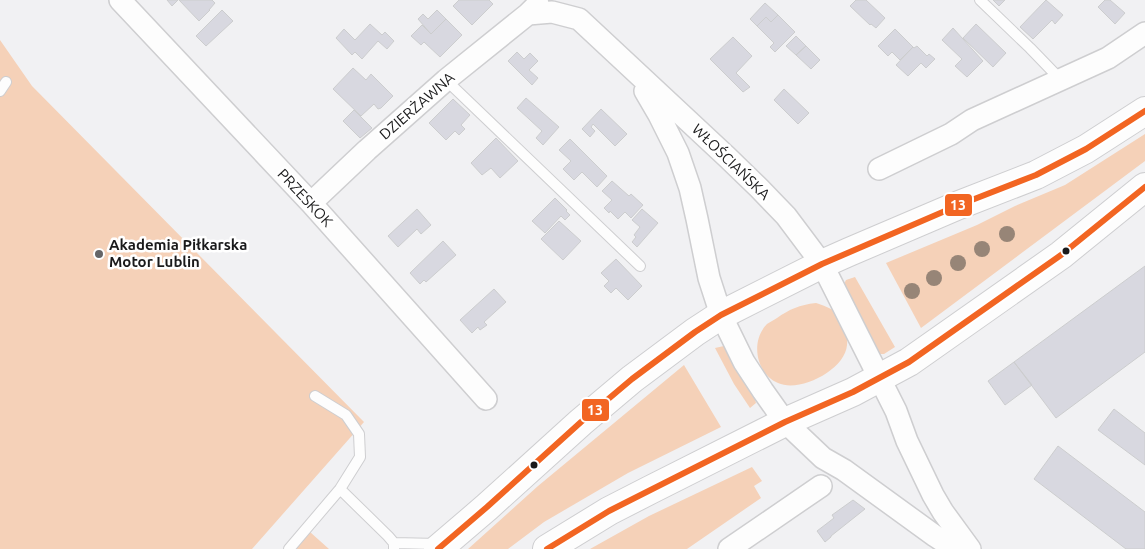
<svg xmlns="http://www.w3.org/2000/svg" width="1145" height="549" font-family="Ubuntu,sans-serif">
  <rect width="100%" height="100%" fill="#f1f1f3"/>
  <path fill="#f5d1b8" d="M0,40L32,86L364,422L252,549H0Z
    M1145,134V161L921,328L886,263L977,225L1015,206L1065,185Z
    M855,277L895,347L884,354H880L876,349L864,323L845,288L844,284L846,280Z
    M816,303C822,305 832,308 836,313C838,316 840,320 842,323C845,330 848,337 847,345C845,370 800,393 778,383C756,374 750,341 767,324C770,322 774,320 777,318C790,309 799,305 816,303Z
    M724,346L755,399L756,403L750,408L734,384L715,348Z
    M684,365L721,427L628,473L544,522L508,549H468L538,486Z
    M752,467L762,481L754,486L761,498L687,549H590L649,516Z
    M310,532L329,549H296Z"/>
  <path fill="#d8d8e0" stroke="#cccdce" d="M167,0H178L172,6Z
    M179,0H212L215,3L209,10H210L199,21Z
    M459,0H489L493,4L472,25L453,6Z
    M856,0H866L885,18L876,28L871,24L870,25L850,6Z
    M993,0H1005L999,6Z
    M1046,0L1063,15L1055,24L1052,20L1033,39L1020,27Z
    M1105,0H1110L1125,13L1115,24L1098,7Z
    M765,3L778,15L771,22L766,17L757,26L750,19Z
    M222,10L233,21L206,46L196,36Z
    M437,10L446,19L431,34L418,19L423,14L428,19Z
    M778,15L795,32L775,52L770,47L774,43L757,26L766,17L771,22Z
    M446,19L462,35L440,57L424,42L421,45L411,36L422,25L431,34Z
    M370,24L382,35L385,32L394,41L387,49L378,41L362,59L355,52L352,55L336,38L344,29L355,40Z
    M976,24L1006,53L993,67L963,38Z
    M953,28L983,61L967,77L955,66L962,59L942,40Z
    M895,29L913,47L900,60L892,52L888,56L878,46Z
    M796,36L806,46L796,55L786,46Z
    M733,37L752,56L736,73L750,87L743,92L710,59Z
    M806,46L820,60L811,69L796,55Z
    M917,46L927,56L929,54L935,59L926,68L921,63L908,76L896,65L913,47L914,48Z
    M517,52L524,59L530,53L538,61L529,70L538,78L532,85L508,61Z
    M353,68L366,80L371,74L393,96L381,108L378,109L374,104L361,116L333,89Z
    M784,89L809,113L798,124L774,100Z
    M526,98L559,127L543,145L536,138L542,131L517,108Z
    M453,99L470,115L461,125L465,129L459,135L455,131L446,140L429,123Z
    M601,109L627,134L615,146L593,124L591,127L595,131L590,137L582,129Z
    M354,110L372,128L360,138L343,121Z
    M496,138L518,161L500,178L491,168L482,175L471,163Z
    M570,139L607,176L597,187L582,172L574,180L563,169L571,161L559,150Z
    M612,181L629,196L631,194L643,205L631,218L625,212L618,219L610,211L609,213L604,208L612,200L602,191Z
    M555,198L567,210L566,211L570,215L565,220L561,216L545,233L532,221Z
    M417,209L431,225L421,234L417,229L398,247L388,236Z
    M642,209L658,223L637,247L632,242L636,237L634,235L640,227L632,220Z
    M559,221L581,241L563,260L541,239Z
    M443,241L456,255L426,282L424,280L420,284L410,273Z
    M616,259L642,286L628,300L616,288L611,293L604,286L609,281L601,273Z
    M1145,266V352L1056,418L1014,362Z
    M494,289L506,302L484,322L487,325L480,330L478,327L472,333L460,320Z
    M1014,362L1032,385L1005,405L988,381Z
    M1114,409L1145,433V465L1098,430Z
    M1058,446L1145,512V549H1126L1034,479Z
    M853,500L865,509L831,536V537L825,542L817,531L834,518L832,515Z"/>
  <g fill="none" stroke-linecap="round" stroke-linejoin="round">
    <defs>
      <path id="lane" d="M980,0L1030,48L1060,79
        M446,80L640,266
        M0,91L6,82
        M340,489L388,536L394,543V549
        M394,543L438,544
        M289,549L340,489L360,457L359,434L346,415L315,396"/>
      <path id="street" d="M120,0L311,203L486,399
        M528,14L552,12L579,19L727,157L759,188L786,216L822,264L896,411L907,441L933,495L943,512L970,549
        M645,91L659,115L678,153L690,188L697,219L709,278L721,315L744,362L763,391L785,422L823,458L844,470L935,536L955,549
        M879,169L951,134L972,120L1108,58L1145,33
        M311,203L367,150L446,80L528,14L538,4
        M729,549L821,486"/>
      <path id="secondary" d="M438,549L487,507L581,422L632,379L695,332L721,315L822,264L849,252L959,205L1036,175L1086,149L1145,111
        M547,549L609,511L650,490L785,422L853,392L909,362L1061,255L1145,187"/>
    </defs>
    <use href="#lane" stroke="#ceced0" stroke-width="12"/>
    <use href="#street" stroke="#ceced0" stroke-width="24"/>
    <use href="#secondary" stroke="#ceced0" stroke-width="30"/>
    <use href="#lane" stroke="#fdfdfd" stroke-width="10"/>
    <use href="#street" stroke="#fdfdfd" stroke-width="21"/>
    <use href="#secondary" stroke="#fdfdfd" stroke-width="28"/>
    <defs>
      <path id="bus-1" d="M438,549L487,507L581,422L632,379L695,332L721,315L822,264L959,205L1036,175L1086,149L1145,111
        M547,549L609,511L785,422L853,392L909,362L1061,255L1145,187"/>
    </defs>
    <use href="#bus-1" stroke="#fff" stroke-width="10"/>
    <use href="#bus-1" stroke="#f26522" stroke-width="6"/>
  </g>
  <g fill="#978577">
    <circle cx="1007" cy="234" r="8"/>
    <circle cx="982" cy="249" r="8"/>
    <circle cx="958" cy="263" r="8"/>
    <circle cx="934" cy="278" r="8"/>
    <circle cx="912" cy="291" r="8"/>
  </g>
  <g fill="#1a1a1b" stroke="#fff" stroke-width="2">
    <circle cx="1066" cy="251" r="4.5"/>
    <circle cx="534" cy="465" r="4.5"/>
  </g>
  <circle fill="#656567" stroke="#fff" stroke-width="2" cx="99" cy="254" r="5"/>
  <g text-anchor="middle" stroke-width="5" stroke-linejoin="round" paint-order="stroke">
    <g font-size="15" fill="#1a1a1b" stroke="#fff">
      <text transform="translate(417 106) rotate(-41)" y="5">DZIERŻAWNA</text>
      <text transform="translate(731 162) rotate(44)" y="5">WŁOŚCIAŃSKA</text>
      <text transform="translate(305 198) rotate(47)" y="5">PRZESKOK</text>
    </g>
    <g font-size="15" font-weight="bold" fill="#1a1a1b" stroke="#fff" text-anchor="start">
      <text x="109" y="250">Akademia Piłkarska<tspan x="109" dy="17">Motor Lublin</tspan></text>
    </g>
  </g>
  <g stroke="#fff" stroke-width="2">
    <rect x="944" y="193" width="29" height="24" rx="5" fill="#f26522"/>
    <rect x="581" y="398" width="29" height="24" rx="5" fill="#f26522"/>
  </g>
  <g font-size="14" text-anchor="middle" font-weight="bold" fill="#fff">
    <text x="958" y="210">13</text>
    <text x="595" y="415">13</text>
  </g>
</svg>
